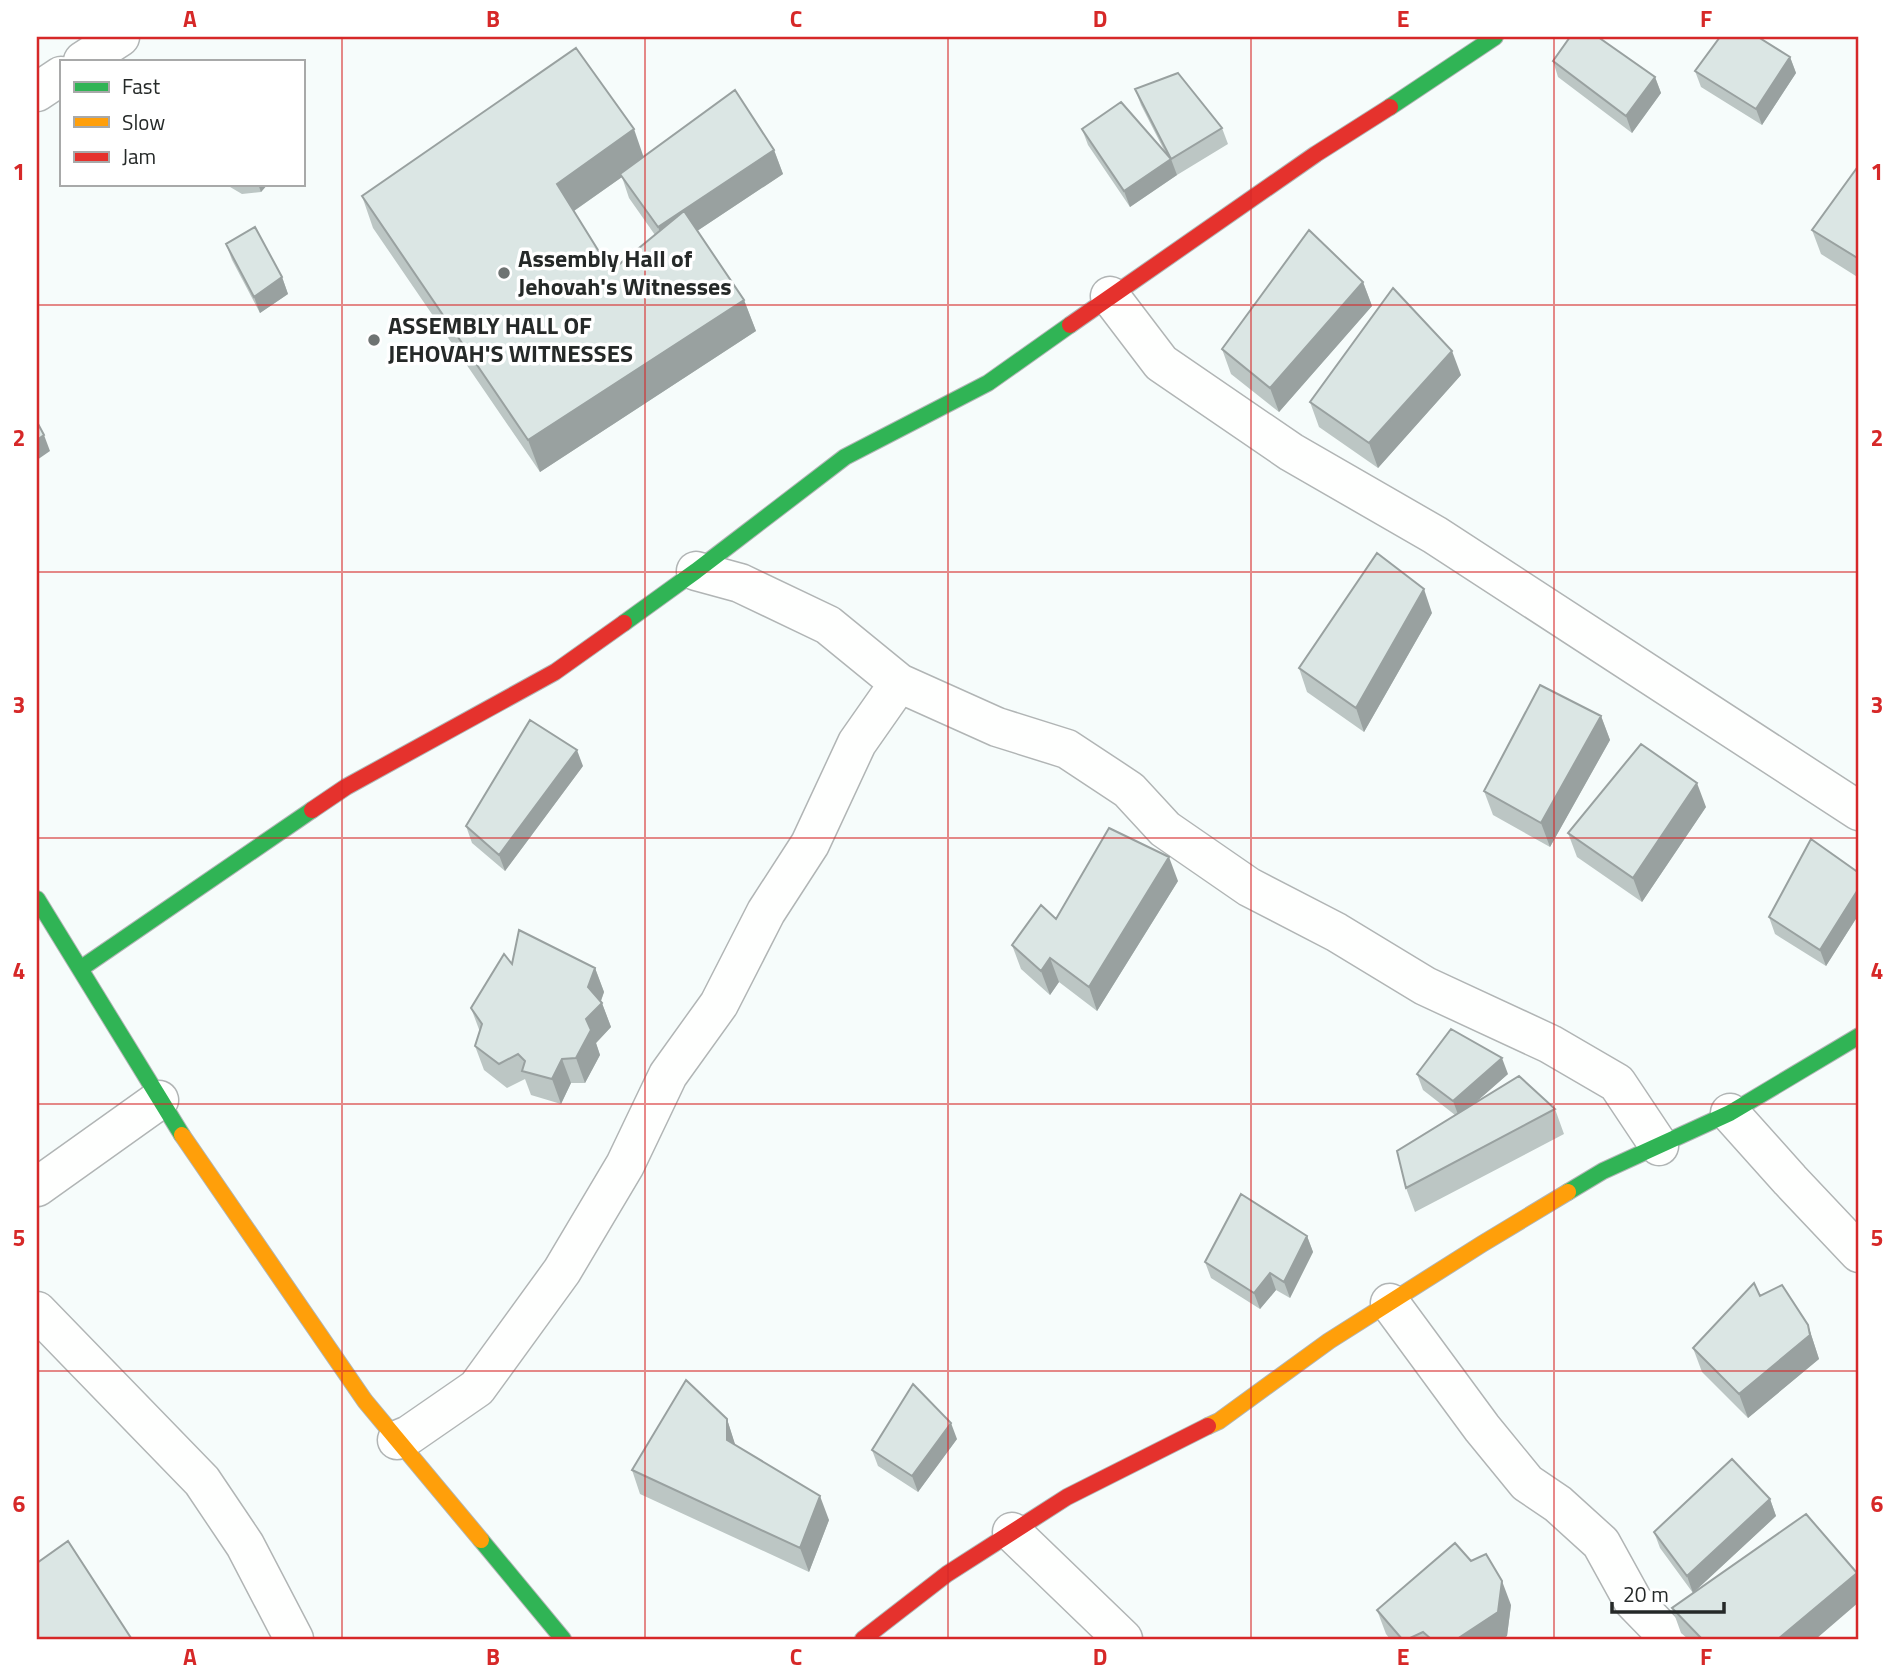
<svg xmlns="http://www.w3.org/2000/svg" width="1896" height="1676" font-family="'Titillium Web',sans-serif">
  <rect width="100%" height="100%" fill="#f6fcfb"/>
  <g fill="none" stroke-linecap="round" stroke-linejoin="round">
    <defs>
      <path id="street" d="M83,61L120,37
        M37,92L61,76
        M1110,296L1161,363L1291,452L1435,535L1859,811
        M696,571L740,583L828,625L899,683L997,727L1067,749L1129,790L1165,829L1249,887L1336,932L1425,986L1550,1044L1617,1083L1659,1146
        M1730,1113L1790,1180L1859,1253
        M37,1187L159,1100
        M1390,1303L1482,1428L1527,1483L1558,1504L1601,1543L1633,1601L1670,1639
        M37,1311L202,1481L245,1545L294,1639
        M397,1440L409,1435L477,1388L562,1271L625,1165L668,1075L719,1004L766,912L810,844L857,743L899,683
        M1012,1532L1123,1639"/>
      <path id="fast" d="M1390,107L1495,37
        M624,623L696,571L845,457L988,383L1070,325
        M37,899L182,1135
        M80,969L312,810
        M1568,1192L1603,1171L1730,1113L1859,1036
        M481,1540L563,1639"/>
      <path id="slow" d="M182,1135L365,1401L481,1540
        M1208,1426L1219,1421L1329,1341L1482,1244L1568,1192"/>
      <path id="jam" d="M1070,325L1316,154L1390,107
        M312,810L346,787L555,672L624,623
        M863,1639L947,1574L1067,1497L1208,1426"/>
    </defs>
    <use href="#street" stroke="#b1b5b5" stroke-width="41"/>
    <use href="#fast" stroke="#b1b5b5" stroke-width="18"/>
    <use href="#slow" stroke="#b1b5b5" stroke-width="18"/>
    <use href="#jam" stroke="#b1b5b5" stroke-width="18"/>
    <use href="#street" stroke="#fefffe" stroke-width="38"/>
    <use href="#fast" stroke="#30b455" stroke-width="16"/>
    <use href="#slow" stroke="#ff9f0a" stroke-width="16"/>
    <use href="#jam" stroke="#e5322d" stroke-width="16"/>
  </g>
  <path fill="#bcc6c4" fill-rule="evenodd" d="M1790,57L1796,73L1762,125L1701,87L1695,71Z
    M1553,61L1655,77L1661,93L1632,133L1558,77Z
    M1135,89L1222,128L1228,144L1177,175L1130,207L1088,145L1082,129L1165,152L1141,105Z
    M774,150L783,174L697,231L744,300L756,331L540,472L373,228L362,196L644,157ZM622,177L629,198L655,235L611,271L574,211Z
    M1859,165V278L1821,254L1812,230Z
    M225,184H268L261,192L242,194Z
    M226,244L282,277L288,294L260,313L232,260Z
    M1363,282L1372,306L1279,412L1231,374L1222,349Z
    M1461,375L1378,468L1319,427L1310,402Z
    M1432,613L1364,732L1307,692L1299,668Z
    M1601,716L1610,740L1550,847L1493,815L1484,791Z
    M583,766L505,871L472,843L466,826Z
    M1706,807L1642,902L1577,857L1568,833Z
    M1859,873V914L1826,966L1775,934L1769,917Z
    M1178,881L1097,1011L1059,982L1050,995L1021,969L1012,945L1056,919Z
    M512,964L595,968L604,992L601,1001L611,1027L596,1043L600,1055L585,1083H571L561,1104L531,1095L525,1079L507,1088L484,1070L475,1046L480,1032L471,1008Z
    M1417,1074H1508L1476,1102L1555,1109L1564,1134L1415,1212L1406,1188L1455,1115L1423,1090Z
    M1307,1236L1313,1252L1290,1298L1276,1290L1260,1309L1211,1278L1205,1262Z
    M1760,1296L1808,1325L1819,1359L1748,1418L1702,1372L1693,1348Z
    M727,1419L735,1445L829,1520L809,1572L640,1494L632,1470Z
    M957,1439L918,1492L878,1466L872,1450Z
    M1770,1499L1776,1516L1693,1593L1660,1548L1654,1532Z
    M1511,1605L1507,1636L1502,1639H1390L1386,1634L1377,1610Z
    M1672,1608L1816,1639H1688L1681,1633Z"/>
  <path fill="#99a1a0" d="M1790,57L1796,73L1762,125L1756,109Z
    M1655,77L1661,93L1632,133L1626,116Z
    M634,129L645,161L620,174L622,177L568,215L557,184Z
    M774,150L783,174L667,251L658,227Z
    M1171,159L1177,175L1130,207L1124,191Z
    M258,184H268L261,192Z
    M282,277L288,294L260,313L254,297Z
    M1363,282L1372,306L1279,412L1270,388Z
    M744,300L756,331L540,472L528,440Z
    M1452,351L1461,375L1378,468L1369,443Z
    M44,435L50,451L37,460V440Z
    M1424,589L1432,613L1364,732L1356,708Z
    M1601,716L1610,740L1550,847L1541,823Z
    M577,750L583,766L505,871L499,855Z
    M1697,783L1706,807L1642,902L1633,878Z
    M1169,857L1178,881L1097,1011L1089,987Z
    M1859,888V914L1826,966L1820,950Z
    M1050,958L1059,982L1050,995L1041,971Z
    M595,968L604,992L599,1006L602,1003L611,1027L596,1043L600,1055L585,1083L576,1058L586,1019L588,987Z
    M1502,1058L1508,1074L1459,1117L1453,1101Z
    M562,1059L571,1083L561,1104L552,1079Z
    M1307,1236L1313,1252L1290,1298L1284,1282Z
    M1270,1273L1276,1290L1260,1309L1254,1293Z
    M1808,1325L1819,1359L1748,1418L1739,1394Z
    M727,1419L735,1444L736,1464L727,1440Z
    M951,1423L957,1439L918,1492L912,1476Z
    M820,1496L829,1520L809,1572L800,1548Z
    M1770,1499L1776,1516L1693,1593L1687,1576Z
    M1857,1573L1859,1580V1602L1816,1639H1778Z
    M1502,1581L1511,1605L1507,1636L1502,1639H1457Z"/>
  <path fill="#dbe6e4" stroke="#99a1a0" stroke-width="2" d="M1570,37H1598L1655,77L1626,116L1553,61Z
    M1720,37H1758L1790,57L1756,109L1695,71Z
    M576,48L634,129L557,184L611,271L684,211L744,300L528,440L362,196Z
    M1178,73L1222,128L1171,159L1135,89Z
    M735,90L774,150L658,227L620,174Z
    M1121,102L1171,159L1124,191L1082,129Z
    M1859,165V259L1812,230Z
    M255,227L282,277L254,297L226,244Z
    M1309,230L1363,282L1270,388L1222,349Z
    M1393,288L1452,351L1369,443L1310,402Z
    M37,422L44,435L37,440Z
    M1377,553L1424,589L1356,708L1299,668Z
    M1540,685L1601,716L1541,823L1484,791Z
    M530,720L577,750L499,855L466,826Z
    M1641,744L1697,783L1633,878L1568,833Z
    M1109,828L1169,857L1089,987L1050,958L1041,971L1012,945L1041,905L1056,919Z
    M1811,839L1859,873V888L1820,950L1769,917Z
    M519,930L595,968L588,987L602,1003L586,1019L591,1030L576,1058L562,1059L552,1079L522,1071L525,1061L518,1054L499,1064L475,1046L482,1024L471,1008L504,954L512,964Z
    M1451,1029L1502,1058L1453,1101L1417,1074Z
    M1519,1076L1555,1109L1406,1188L1397,1151Z
    M1241,1194L1307,1236L1284,1282L1270,1273L1254,1293L1205,1262Z
    M1754,1283L1760,1296L1782,1285L1808,1325L1810,1335L1739,1394L1693,1348Z
    M686,1380L727,1419V1440L820,1496L800,1548L632,1470Z
    M913,1384L951,1423L912,1476L872,1450Z
    M1732,1459L1770,1499L1687,1576L1654,1532Z
    M1806,1514L1857,1573L1778,1639H1702L1672,1608Z
    M68,1541L131,1638L128,1639H37V1563Z
    M1455,1543L1471,1561L1486,1554L1502,1581L1498,1612L1457,1639H1431L1423,1632L1408,1639H1402L1377,1610Z"/>
  <path fill="none" stroke="#d62828" stroke-width="2" stroke-opacity="0.55" d="M342,37V1639M645,37V1639M948,37V1639M1251,37V1639M1554,37V1639M37,305H1859M37,572H1859M37,838H1859M37,1104H1859M37,1371H1859"/>
  <g fill="#6e7372" stroke="#fff" stroke-width="2.5">
    <circle cx="504" cy="273" r="7"/>
    <circle cx="374" cy="340" r="7"/>
  </g>
  <g text-anchor="middle" stroke-width="7" stroke-linejoin="round" paint-order="stroke">
    <g font-size="24" font-weight="bold" fill="#252928" stroke="#fff" text-anchor="start">
      <text x="518" y="267">Assembly Hall of<tspan x="518" dy="28">Jehovah's Witnesses</tspan></text>
      <text x="388" y="334">ASSEMBLY HALL OF<tspan x="388" dy="28">JEHOVAH'S WITNESSES</tspan></text>
    </g>
  </g>
  <rect width="1896" height="1676" fill="none" stroke="#ffffff" stroke-width="77"/>
  <rect x="60" y="60" width="245" height="126" fill="#ffffff" stroke="#a8a9a9" stroke-width="2"/>
  <rect x="74" y="82" width="35" height="10" fill="#30b455" stroke="#a8a9a9" stroke-width="2"/>
  <text x="122" y="94" font-size="21" fill="#252928">Fast</text>
  <rect x="74" y="117" width="35" height="10" fill="#ff9f0a" stroke="#a8a9a9" stroke-width="2"/>
  <text x="122" y="130" font-size="21" fill="#252928">Slow</text>
  <rect x="74" y="152" width="35" height="10" fill="#e5322d" stroke="#a8a9a9" stroke-width="2"/>
  <text x="122" y="164" font-size="21" fill="#252928">Jam</text>
  <path d="M1612 1602v10h112v-10" fill="none" stroke="#252928" stroke-width="3.5"/>
  <text x="1623" y="1602" font-size="21" fill="#252928" stroke="#ffffff" stroke-width="5" paint-order="stroke">20 m</text>
  <rect x="38" y="38" width="1819" height="1600" fill="none" stroke="#d62828" stroke-width="2.5"/>
  <g font-size="23" text-anchor="middle" font-weight="bold" fill="#d62828">
    <text x="190" y="27">A</text>
    <text x="493" y="27">B</text>
    <text x="796" y="27">C</text>
    <text x="1100" y="27">D</text>
    <text x="1403" y="27">E</text>
    <text x="1706" y="27">F</text>
    <text x="19" y="180">1</text>
    <text x="1877" y="180">1</text>
    <text x="19" y="446">2</text>
    <text x="1877" y="446">2</text>
    <text x="19" y="713">3</text>
    <text x="1877" y="713">3</text>
    <text x="19" y="979">4</text>
    <text x="1877" y="979">4</text>
    <text x="19" y="1246">5</text>
    <text x="1877" y="1246">5</text>
    <text x="19" y="1512">6</text>
    <text x="1877" y="1512">6</text>
    <text x="190" y="1665">A</text>
    <text x="493" y="1665">B</text>
    <text x="796" y="1665">C</text>
    <text x="1100" y="1665">D</text>
    <text x="1403" y="1665">E</text>
    <text x="1706" y="1665">F</text>
  </g>
</svg>
